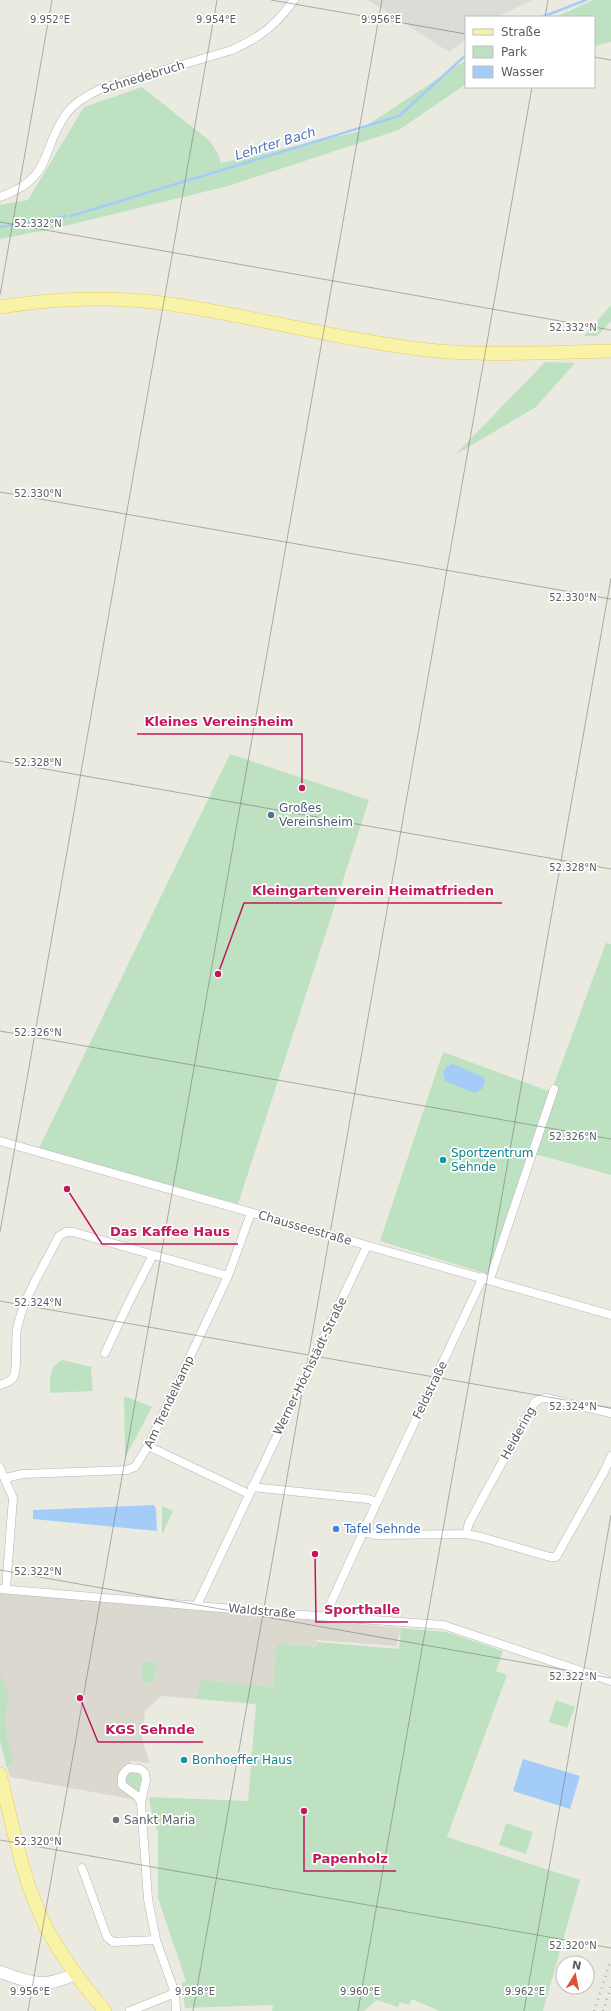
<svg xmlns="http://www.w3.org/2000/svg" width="611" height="2011" font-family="'DejaVu Sans',sans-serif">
  <rect width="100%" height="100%" fill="#ebeae1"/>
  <path fill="#dddbd5" d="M368,0H533L497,17H466V39L449,52Z"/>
  <path fill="#dbd9cf" d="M0,1593L401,1628L396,1646L317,1640L316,1647L277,1643L273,1687L200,1681L197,1699L161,1696L145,1711L142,1740L150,1763L130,1761L136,1800L10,1777L0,1739Z"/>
  <path fill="#bee2c1" d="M593,0H611V42L594,46V17H556Z
    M466,60V84L399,130L228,186L61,227L0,239V205L28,200L84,107L142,87L210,141L218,154L221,163L357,132Z
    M611,305V321L597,336H584Z
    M545,362L575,363L536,407L455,455Z
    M230,754L369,800L238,1204L39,1148Z
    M606,943L611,944V1175L531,1153L487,1274L380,1241L443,1052L551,1092Z
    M62,1360L92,1367L91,1371L93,1391L50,1393C50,1380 48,1367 62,1360Z
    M124,1396L152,1407L125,1458Z
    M162,1506L173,1511L162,1535Z
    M401,1628L446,1632L503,1651L496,1671L507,1675L447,1837L580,1880L543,2011H439L412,1999L409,2005L400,2002L398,2007L377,2000L364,2011H272L273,2005L185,2008L182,1983L186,1981L158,1898V1832L153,1820L149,1797L248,1801L256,1704L197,1699L200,1680L273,1687L277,1643L316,1647L317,1642L399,1649Z
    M143,1661L156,1662L154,1683L141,1682Z
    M0,1674L8,1690L6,1721L8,1745L13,1760L7,1768L0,1741Z
    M556,1700L575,1707L567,1728L549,1722Z
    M136,1770L142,1774V1785L137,1794L124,1784L127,1772Z
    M506,1823L533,1832L526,1854L499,1845Z"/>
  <path fill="#a3ccf9" d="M453,1064L483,1077L485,1081L482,1089L475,1093L445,1081L443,1074L446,1067Z
    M154,1505L156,1509L157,1531L33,1519V1510Z
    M523,1759L580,1776L570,1809L513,1791Z"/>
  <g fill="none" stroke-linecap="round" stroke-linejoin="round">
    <path stroke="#a3ccf9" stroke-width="2.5" d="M542,17L586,0
      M71,216L399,116L466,55
      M0,227L66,216"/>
    <defs>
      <path id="street" d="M0,197C55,177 39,152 66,114C75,102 87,96 100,89L232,50C261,37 276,25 294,0
        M0,1141L611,1315
        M490,1279L554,1089
        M105,1353L128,1304L153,1255
        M0,1385C5,1383 10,1382 13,1378C18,1371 15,1340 17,1329C24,1296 44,1266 59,1236L66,1232H73L228,1276
        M148,1446L249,1494
        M0,1468L13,1498L6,1589
        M5,1478L23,1474L127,1470L135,1467L148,1446L228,1276L251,1213
        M252,1487L368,1499L377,1502
        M364,1532L376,1535L466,1534L481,1537L550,1557H556L605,1470L611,1456
        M466,1534L469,1523L535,1402L540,1399L546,1398L611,1413
        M0,1589L290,1614L443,1625L611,1681
        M197,1605L367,1246
        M327,1617L329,1607L377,1502L483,1277
        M141,1802L137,1796L122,1785C121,1777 122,1773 129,1768L140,1769L145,1773L146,1780L141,1802L148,1899L156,1940L175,1993L176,2011
        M82,1868L107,1937L113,1942L156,1940
        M130,2011L175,1993"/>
      <path id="secondary" d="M0,1972C33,1983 42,1989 75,1974"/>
      <path id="primary" d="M0,307C56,298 113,296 170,304C253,316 335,339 419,349C483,357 547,352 611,351
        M0,1774C13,1826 22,1881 47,1929C63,1959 83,1985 105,2011"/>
    </defs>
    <use href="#street" stroke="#b3b6ba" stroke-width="9"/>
    <use href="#secondary" stroke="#b4b7bc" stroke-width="13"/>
    <use href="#primary" stroke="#e7cc5e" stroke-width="14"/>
    <use href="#street" stroke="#fff" stroke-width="8"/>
    <use href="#secondary" stroke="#fff" stroke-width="12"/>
    <use href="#primary" stroke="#f9f3a8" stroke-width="13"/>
    <path stroke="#b1b2b2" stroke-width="2.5" stroke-dasharray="1 5" stroke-linecap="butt" d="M594,2011L611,1960
      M603,2011L611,1986"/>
  </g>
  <path fill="none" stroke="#595c61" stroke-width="1" stroke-opacity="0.45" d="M271,0L466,34M545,17L548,0M594,57L611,60M0,222L611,330M0,295L52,0M0,492L611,599M0,761L611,869M0,1031L611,1139M0,1232L217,0M0,1301L611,1408M0,1570L611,1678M0,1840L611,1948M28,2011L382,0M193,2011L532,87M358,2011L611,578M524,2011L611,1515"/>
  <circle fill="#5c6f8a" stroke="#fff" stroke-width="1.5" cx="271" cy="815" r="4"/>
  <g fill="#0f9aa8" stroke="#fff" stroke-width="1.5">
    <circle cx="443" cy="1160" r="4"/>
    <circle cx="184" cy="1760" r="4"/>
  </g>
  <circle fill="#3f7fe0" stroke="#fff" stroke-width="1.5" cx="336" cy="1529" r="4"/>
  <circle fill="#6b7280" stroke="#fff" stroke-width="1.5" cx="116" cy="1820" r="4"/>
  <g text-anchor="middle" stroke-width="3.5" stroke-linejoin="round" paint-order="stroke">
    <g font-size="12" fill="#595c61" stroke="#fff">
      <text transform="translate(143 77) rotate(-17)" y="4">Schnedebruch</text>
      <text transform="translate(305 1228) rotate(16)" y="4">Chausseestraße</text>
      <text transform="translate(310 1366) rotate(-64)" y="4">Werner-Höchstädt-Straße</text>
      <text transform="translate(430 1390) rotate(-64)" y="4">Feldstraße</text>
      <text transform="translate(169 1402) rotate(-65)" y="4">Am Trendelkamp</text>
      <text transform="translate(518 1433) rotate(-61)" y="4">Heidering</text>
      <text transform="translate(262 1611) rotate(5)" y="4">Waldstraße</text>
    </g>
    <g font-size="12" fill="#4e5e75" stroke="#fff" text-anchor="start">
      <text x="279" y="812">Großes<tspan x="279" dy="14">Vereinsheim</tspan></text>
    </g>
    <g font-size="12" fill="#0d838f" stroke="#fff" text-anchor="start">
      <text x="451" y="1157">Sportzentrum<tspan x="451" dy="14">Sehnde</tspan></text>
      <text x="192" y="1764">Bonhoeffer Haus</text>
    </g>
    <g font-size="12" fill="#366cbe" stroke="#fff" text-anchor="start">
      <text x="344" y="1533">Tafel Sehnde</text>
    </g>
    <g font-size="12" fill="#5b616d" stroke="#fff" text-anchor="start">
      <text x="124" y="1824">Sankt Maria</text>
    </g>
    <g font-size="13" font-style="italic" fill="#4976b9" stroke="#fff">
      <text transform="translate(275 143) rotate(-17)" y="5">Lehrter Bach</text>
    </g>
  </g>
  <g font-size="10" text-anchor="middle" fill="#595c61" stroke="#fff" stroke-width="3.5" stroke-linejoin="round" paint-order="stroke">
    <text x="50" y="23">9.952°E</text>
    <text x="216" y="23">9.954°E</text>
    <text x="381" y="23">9.956°E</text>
    <text x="38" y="227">52.332°N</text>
    <text x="573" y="331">52.332°N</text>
    <text x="38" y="497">52.330°N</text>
    <text x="573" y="601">52.330°N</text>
    <text x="38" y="766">52.328°N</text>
    <text x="573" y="871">52.328°N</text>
    <text x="38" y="1036">52.326°N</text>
    <text x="573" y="1140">52.326°N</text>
    <text x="38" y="1306">52.324°N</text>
    <text x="573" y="1410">52.324°N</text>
    <text x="38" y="1575">52.322°N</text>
    <text x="573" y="1680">52.322°N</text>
    <text x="38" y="1845">52.320°N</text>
    <text x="573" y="1949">52.320°N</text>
    <text x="30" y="1995">9.956°E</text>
    <text x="195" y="1995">9.958°E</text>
    <text x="360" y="1995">9.960°E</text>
    <text x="525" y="1995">9.962°E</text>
  </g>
  <path fill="none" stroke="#c2185b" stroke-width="1.5" d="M302 788L302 734H137M218 974L244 903H502M67 1189L102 1244H238M315 1554L316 1622H408M80 1698L98 1742H203M304 1811L304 1871H396"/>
  <g fill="#c2185b" stroke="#fff" stroke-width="1.5">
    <circle cx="302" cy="788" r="4"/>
    <circle cx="218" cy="974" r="4"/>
    <circle cx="67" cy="1189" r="4"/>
    <circle cx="315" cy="1554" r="4"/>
    <circle cx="80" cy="1698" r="4"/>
    <circle cx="304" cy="1811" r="4"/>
  </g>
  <g font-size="13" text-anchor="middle" font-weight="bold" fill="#c2185b" stroke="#fff" stroke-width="3.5" stroke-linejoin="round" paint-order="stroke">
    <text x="219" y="726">Kleines Vereinsheim</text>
    <text x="373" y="895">Kleingartenverein Heimatfrieden</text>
    <text x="170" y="1236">Das Kaffee Haus</text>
    <text x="362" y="1614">Sporthalle</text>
    <text x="150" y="1734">KGS Sehnde</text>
    <text x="350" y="1863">Papenholz</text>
  </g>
  <rect x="465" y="16" width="130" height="72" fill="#ffffff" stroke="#bdbec0"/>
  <rect x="473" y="29" width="20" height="6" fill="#f9f3a8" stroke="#bdbec0"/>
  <text x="501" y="36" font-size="12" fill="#595c61">Straße</text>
  <rect x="473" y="46" width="20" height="12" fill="#bee2c1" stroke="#bdbec0"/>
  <text x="501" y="56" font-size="12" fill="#595c61">Park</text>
  <rect x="473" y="66" width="20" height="12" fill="#a3ccf9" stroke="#bdbec0"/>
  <text x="501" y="76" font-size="12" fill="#595c61">Wasser</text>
  <g transform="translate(575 1975) rotate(10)"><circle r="19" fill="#ffffff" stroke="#bdbec0"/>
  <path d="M0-3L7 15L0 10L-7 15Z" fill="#dc5136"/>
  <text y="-6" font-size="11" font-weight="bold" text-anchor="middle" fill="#595c61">N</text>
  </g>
</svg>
